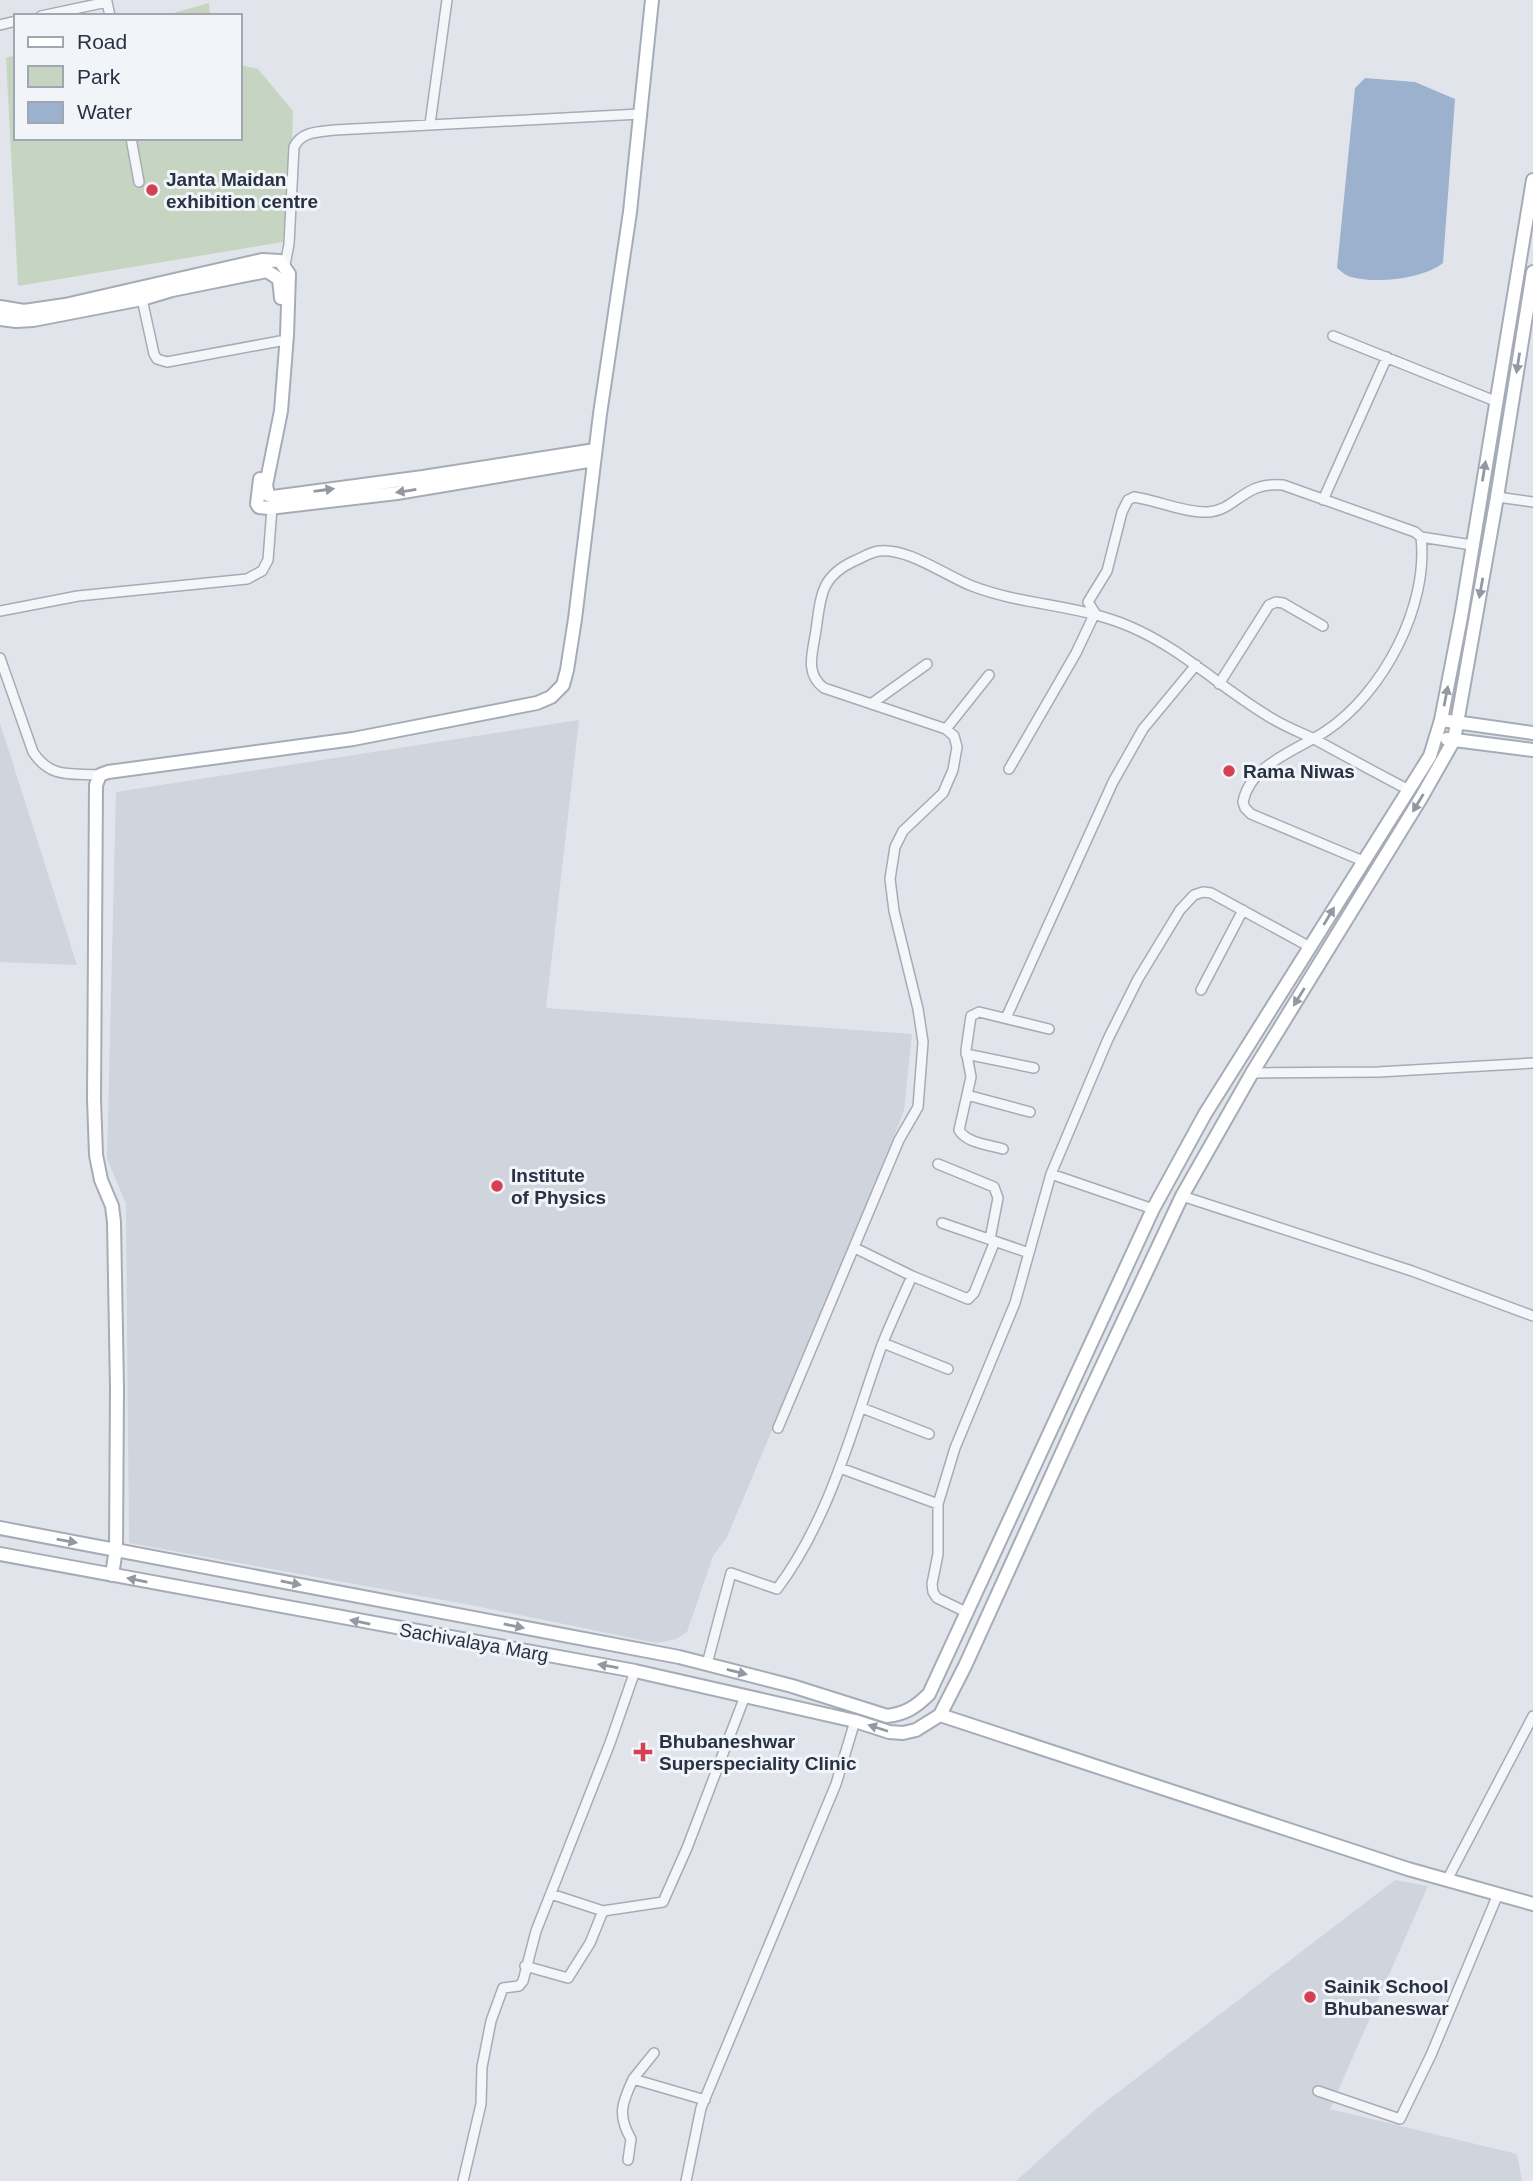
<svg xmlns="http://www.w3.org/2000/svg" width="1533" height="2181" font-family="Arial,sans-serif">
  <rect width="100%" height="100%" fill="#e1e5eb"/>
  <path fill="#cfd4dd" d="M579,720L546,1008L912,1034L904,1110L882,1169L727,1537L713,1556L687,1632L676,1639L656,1643L476,1606L129,1543L126,1204L107,1159L116,792Z
    M0,723L77,965L0,962Z
    M1395,1880L1428,1886L1330,2109L1517,2154L1522,2181H1016L1095,2110Z"/>
  <path fill="#c6d5c2" d="M209,3L210,16H163Z
    M16,55V138H240V65L258,69L293,111L289,241L18,286L6,58Z"/>
  <path fill="#9bb1cd" d="M1365,78L1415,82L1455,99L1443,263C1423,279 1375,284 1351,277C1346,276 1341,271 1337,268L1355,88Z"/>
  <g fill="none" stroke-linecap="round" stroke-linejoin="round">
    <defs>
      <path id="street" d="M41,16L107,2L110,16
        M0,25L16,21
        M430,124L447,0
        M131,138L139,182
        M285,265L289,244L294,147C302,131 318,132 335,130L640,114
        M142,299L154,354L157,359L167,362L280,341
        M1333,336L1495,401
        M1497,497L1533,502
        M1323,500L1387,357
        M1421,537L1472,545
        M0,611L78,596L247,579L262,571L268,560L272,508
        M0,658L33,752C51,779 70,773 100,775
        M1219,684L1269,605L1276,602L1283,603L1323,626
        M871,704L927,664
        M946,729L989,675
        M1009,769L1076,653L1095,613L1088,602L1107,571L1122,512L1128,500L1134,497L1144,499C1163,503 1188,513 1208,512C1237,510 1243,481 1283,485L1415,532L1421,537C1429,606 1383,693 1326,731C1298,750 1250,764 1243,802L1245,808L1251,814L1363,861
        M1201,990L1243,910
        M1006,1018L1113,782L1143,729L1196,665
        M966,1054L1034,1068
        M1252,1073L1378,1072L1533,1063
        M967,1095L1030,1112
        M1003,1149C990,1145 966,1143 959,1130L971,1077L966,1050L971,1016L979,1012L1049,1029
        M938,1164L994,1187L998,1198L990,1239
        M1051,1174L1153,1209
        M1182,1196L1412,1271L1533,1316
        M942,1223L1029,1253
        M855,1248L912,1276L968,1299L974,1293L995,1241
        M883,1343L948,1369
        M862,1408L929,1434
        M778,1428L899,1140L918,1107L923,1042L918,1009L894,911L890,879L895,847L903,831L943,793L953,770L957,747L954,736L946,729L824,688C804,673 813,652 816,630C821,596 820,577 854,561C862,558 870,552 879,551C907,547 946,576 972,586C1024,606 1079,604 1131,627C1184,650 1223,690 1273,719C1286,727 1302,733 1316,740C1347,757 1378,774 1409,790
        M840,1468L938,1504
        M968,1613L937,1598L933,1592L932,1584L938,1554V1504L955,1448L1015,1303L1051,1174L1108,1039L1138,979L1180,910L1194,895L1203,892L1211,893L1310,947
        M707,1664L731,1573L777,1589C831,1517 852,1428 882,1345C891,1322 902,1299 912,1276
        M1447,1880L1533,1716
        M551,1894L603,1911L663,1902L687,1848L745,1696
        M525,1966L568,1978L590,1943L603,1911
        M633,2079L654,2053
        M1318,2091L1400,2119L1431,2055L1498,1894
        M628,2160L631,2139C617,2115 622,2103 633,2079L705,2100
        M463,2181L481,2104L482,2067L491,2021L503,1988L519,1986L523,1981L536,1931L610,1743L635,1671
        M686,2181L701,2108L836,1784L855,1721"/>
      <path id="secondary" d="M0,307L24,311L65,305L262,260L280,261L289,274L287,335L281,411L266,485L268,495L273,497L423,477L595,450
        M0,319L16,321L33,320L142,299L172,290L267,271L279,279L281,298
        M260,479L257,504L259,507L269,508L397,493L594,460
        M1441,720L1533,733
        M1447,739L1533,750
        M0,1528L679,1657L792,1686L887,1716C905,1714 916,1707 929,1694L1153,1209L1205,1114L1430,756L1441,720L1461,617L1533,180
        M0,1554L635,1671L855,1721L889,1732L903,1733L916,1730L940,1715L965,1666L1080,1413L1182,1196L1252,1073L1421,798L1454,740L1497,497L1533,272
        M112,1575L116,1549L117,1388L114,1222L112,1206L101,1180L96,1155L94,1099L96,785L100,775L108,772L353,739L537,703L551,697L563,685L567,670L575,619L600,414L630,212L652,0
        M940,1715L1408,1869L1533,1904"/>
    </defs>
    <use href="#street" stroke="#a6acb6" stroke-width="12"/>
    <use href="#secondary" stroke="#a6acb6" stroke-width="16"/>
    <use href="#street" stroke="#f5f6f9" stroke-width="9"/>
    <use href="#secondary" stroke="#fff" stroke-width="12"/>
  </g>
  <defs><path id="oneway-solid" d="M-6-.8H1V-3.2L6.5 0L1 3.2V.8H-6Z" transform="scale(1.75)"/></defs>
  <g fill="#9498a2">
    <use href="#oneway-solid" transform="translate(1518 363) rotate(99)"/>
    <use href="#oneway-solid" transform="translate(1484 471) rotate(-81)"/>
    <use href="#oneway-solid" transform="translate(324 490) rotate(-8)"/>
    <use href="#oneway-solid" transform="translate(406 491) rotate(171)"/>
    <use href="#oneway-solid" transform="translate(1481 588) rotate(100)"/>
    <use href="#oneway-solid" transform="translate(1446 696) rotate(-79)"/>
    <use href="#oneway-solid" transform="translate(1418 803) rotate(121)"/>
    <use href="#oneway-solid" transform="translate(1329 916) rotate(-59)"/>
    <use href="#oneway-solid" transform="translate(1299 997) rotate(122)"/>
    <use href="#oneway-solid" transform="translate(67 1541) rotate(10)"/>
    <use href="#oneway-solid" transform="translate(137 1580) rotate(-169)"/>
    <use href="#oneway-solid" transform="translate(291 1583) rotate(11)"/>
    <use href="#oneway-solid" transform="translate(360 1622) rotate(-169)"/>
    <use href="#oneway-solid" transform="translate(514 1626) rotate(11)"/>
    <use href="#oneway-solid" transform="translate(608 1666) rotate(-170)"/>
    <use href="#oneway-solid" transform="translate(737 1672) rotate(14)"/>
    <use href="#oneway-solid" transform="translate(878 1728) rotate(-162)"/>
  </g>
  <g fill="#d64053" stroke="#f1f4f8" stroke-width="2.5">
    <circle cx="152" cy="190" r="7"/>
    <circle cx="1229" cy="771" r="7"/>
    <circle cx="497" cy="1186" r="7"/>
    <path d="M639.5 1741.5h7v7h7v7h-7v7h-7v-7h-7v-7h7z"/>
    <circle cx="1310" cy="1997" r="7"/>
  </g>
  <g text-anchor="middle" stroke-width="6" stroke-linejoin="round" paint-order="stroke">
    <g font-size="19" font-weight="bold" fill="#293244" stroke="#f1f4f8" text-anchor="start">
      <text x="166" y="186">Janta Maidan<tspan x="166" dy="22">exhibition centre</tspan></text>
      <text x="1243" y="778">Rama Niwas</text>
      <text x="511" y="1182">Institute<tspan x="511" dy="22">of Physics</tspan></text>
      <text x="659" y="1748">Bhubaneshwar<tspan x="659" dy="22">Superspeciality Clinic</tspan></text>
      <text x="1324" y="1993">Sainik School<tspan x="1324" dy="22">Bhubaneswar</tspan></text>
    </g>
    <g font-size="19" fill="#293244" stroke="#f1f4f8">
      <text transform="translate(474 1642) rotate(10)" y="7">Sachivalaya Marg</text>
    </g>
  </g>
  <rect x="14" y="14" width="228" height="126" fill="#f1f4f8" stroke="#a1a6b0" stroke-width="2"/>
  <rect x="28" y="37" width="35" height="10" fill="#ffffff" stroke="#a1a6b0" stroke-width="2"/>
  <text x="77" y="49" font-size="21" fill="#293244">Road</text>
  <rect x="28" y="66" width="35" height="21" fill="#c6d5c2" stroke="#a1a6b0" stroke-width="2"/>
  <text x="77" y="84" font-size="21" fill="#293244">Park</text>
  <rect x="28" y="102" width="35" height="21" fill="#9bb1cd" stroke="#a1a6b0" stroke-width="2"/>
  <text x="77" y="119" font-size="21" fill="#293244">Water</text>
</svg>
